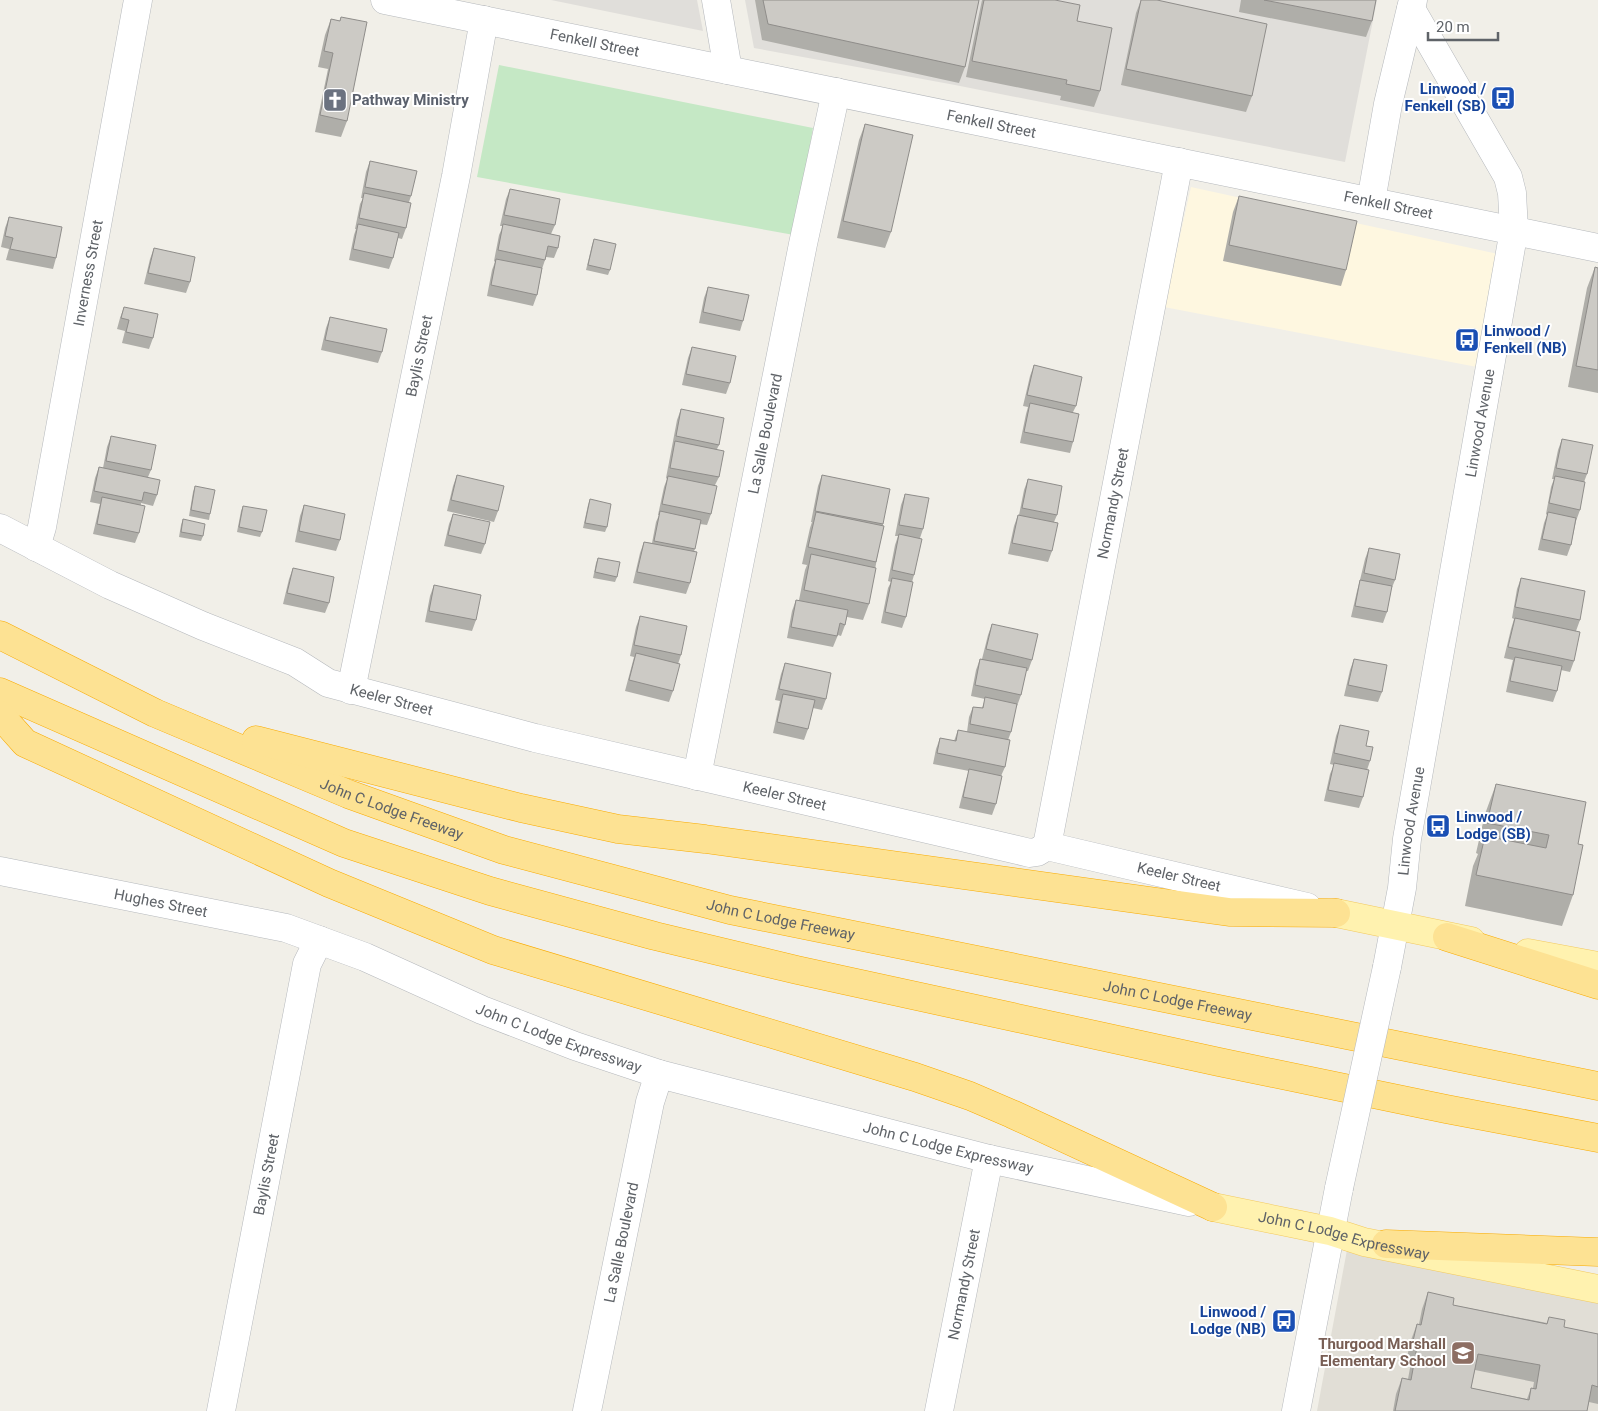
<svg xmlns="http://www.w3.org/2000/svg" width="1598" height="1411" font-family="Roboto,sans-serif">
  <rect width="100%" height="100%" fill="#f1efe8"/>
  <path fill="#fef7e0" d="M1191,187L1498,254L1477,367L1164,307Z"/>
  <path fill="#e0deda" d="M551,0H697L703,31Z
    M745,0H1377L1345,162L955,85L754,48Z"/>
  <path fill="#e1ded6" d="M1347,1250L1598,1296V1411H1317Z"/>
  <path fill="#c5e8c5" d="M499,65L813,128L794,235L477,177Z"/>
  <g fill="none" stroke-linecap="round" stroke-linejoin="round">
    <defs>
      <g id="minor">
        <path id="s1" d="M385,0L1598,248"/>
        <path d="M716,0L728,70"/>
        <path d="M1371,201L1388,104L1413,0"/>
        <path id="s2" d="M0,528L110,585L203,626L295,662L328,683L535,738L1030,853L1037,852L1047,846L1307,907"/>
        <path id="s3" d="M36,547L42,527L138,0"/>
        <path id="s4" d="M351,690L456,176L484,20"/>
        <path id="s5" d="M697,776L803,244L836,92"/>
        <path id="s6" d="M1047,846L1179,162"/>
        <path id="s7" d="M0,871L286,928L365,957L482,1010L575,1046L659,1074L989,1159L1189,1202"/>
        <path id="s8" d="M1387,967L1402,888L1407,839L1514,230L1512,193L1508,177L1411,9"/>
        <path id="s9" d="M221,1411L307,964L319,940"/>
        <path id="s10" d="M587,1411L650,1102L659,1074"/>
        <path id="s11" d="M939,1411L989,1159"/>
        <path d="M1296,1411L1339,1188"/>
      </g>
      <g id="major">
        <path d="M1336,913L1471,941"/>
        <path d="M1528,953L1598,966"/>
        <path id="s12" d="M1213,1207L1330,1231L1364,1242L1598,1289"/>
      </g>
      <g id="highway">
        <path id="s13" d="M0,635L155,713L348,794L504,850L730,910L1598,1086"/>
        <path d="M0,692L344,843L490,891L655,936L797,970L1219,1062L1446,1109L1598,1138"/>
        <path d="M0,715L25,743L329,883L493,950L915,1077L970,1096L1012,1114L1213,1207"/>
        <path d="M256,740L521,808L618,829L705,839L1229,912L1336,913"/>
        <path d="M1447,937L1598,985"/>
        <path d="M1386,1244L1598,1252"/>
      </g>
    </defs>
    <use href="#minor" stroke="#b5b8bc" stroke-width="29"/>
    <use href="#major" stroke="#f2c960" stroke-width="29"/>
    <use href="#highway" stroke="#f9ab00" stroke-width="29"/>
    <use href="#minor" stroke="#fff" stroke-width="28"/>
    <use href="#major" stroke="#fff2af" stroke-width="28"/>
    <use href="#highway" stroke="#fde293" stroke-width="28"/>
    <defs>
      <path id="minor-bridge" d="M1339,1188L1387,967"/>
    </defs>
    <use href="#minor-bridge" stroke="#b5b8bc" stroke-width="29" stroke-linecap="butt"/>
    <use href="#minor-bridge" stroke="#fff" stroke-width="28"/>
  </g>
  <path fill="#afaea9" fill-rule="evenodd" d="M755,0H979L965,67L959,83L762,40Z
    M982,0H1055L1077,21L1100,91L1094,107L1060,100L1061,96L966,77Z
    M1141,0H1157L1252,96L1246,112L1121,85L1136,13Z
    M1241,0H1376L1372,21L1366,37L1239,12Z
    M341,17L347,121L341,137L315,132L328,69L318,67L325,35L331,19L340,21Z
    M865,124L891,232L885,248L837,238L859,140Z
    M370,161L411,196L409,202L406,228L402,239L398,238L393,258L389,269L349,260L354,235L356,229H355L360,204L363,198H361L366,172Z
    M510,189L555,225L551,234L558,248L554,258L546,257L542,269L537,295L533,306L487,296L492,270L495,262L494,261L499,235L503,226H500L506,199Z
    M1239,196L1346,270L1341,286L1223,261L1233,212Z
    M9,217L56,258L53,269L6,260L9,249L1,247L5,228Z
    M594,239L610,270L608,275L586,270L592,245Z
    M154,248L190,282L186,293L144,284L150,259Z
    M1595,267L1598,268V393L1568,387L1587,288Z
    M708,287L743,321L740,331L699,323L704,298Z
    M124,307L153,338L149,349L122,343L125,331L117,329L120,318Z
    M330,317L382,352L378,363L321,350L326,328Z
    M692,347L730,383L726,394L682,385L688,358Z
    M1034,365L1076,406L1073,412V442L1070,453L1020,443L1026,414L1028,407L1023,406L1030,376Z
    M681,409L719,445L717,449L719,477L715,485L711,514L707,525L700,524L694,552L690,583L686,594L633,583L640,553L644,542L652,543L656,522L659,515H658L664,487L667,479L666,478L677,420Z
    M111,436L151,470L148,477L157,495L153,506L141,503L139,533L135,543L93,534L100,504L90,502L95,478L99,467L103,468L107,447Z
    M1562,439L1587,474L1584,482L1580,510L1576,521L1571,545L1567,556L1538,550L1544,523L1547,515L1546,514L1551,487L1554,479H1552L1558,450Z
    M457,475L498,511L494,522L447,511L453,486Z
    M822,475L883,524L869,604L863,620L847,617L845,625L841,636L838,635L833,647L787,638L792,611L796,600H799L805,570L807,565L802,564L810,528L812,522H811L818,486Z
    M1028,479L1057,515L1054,522L1052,551L1048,562L1008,554L1014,526L1018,515H1019L1024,490Z
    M195,486L210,514L209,520L189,516L193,492Z
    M905,494L923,529L920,538L914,575L912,582L906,617L902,628L881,623L888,588L891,582L888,581L895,545L898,536H895L901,505Z
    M590,499L607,527L605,532L583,528L588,505Z
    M304,505L340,540L336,551L295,542L300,516Z
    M243,506L262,532L260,537L237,532L241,511Z
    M453,514L485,544L481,554L444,546L449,524Z
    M183,519L203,536L201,541L179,537L181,525Z
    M1369,548L1395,580L1391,590L1387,612L1383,623L1351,617L1357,591L1360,580L1365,559Z
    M598,558L617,577L615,582L593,578L596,563Z
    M293,568L329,603L325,613L283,604L289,579Z
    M1521,578L1580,620L1576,631L1574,661L1570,672L1561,670L1557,691L1553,702L1506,692L1511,668L1513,660L1504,658L1511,629L1514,619L1512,618L1517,589Z
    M434,585L476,620L472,631L425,622L430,596Z
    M640,616L681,655L678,664L673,691L669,702L625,691L634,657L630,656L636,627Z
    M992,624L1032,660L1028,671H1026L1021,695L1017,706H1016L1011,732L1008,740L1005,767L1001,776L996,804L992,815L959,808L966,780L969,771L933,764L936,749L940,738L954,741L958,730L967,732L969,717L973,707L982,708L985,699L971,696L976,670L980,659H982L988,635Z
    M1354,659L1382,692L1378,702L1344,696L1350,670Z
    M785,663L826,699L822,710L813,708L808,729L804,740L773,733L780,701L775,700L781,674Z
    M1340,725L1366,746L1370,761L1367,770L1363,797L1359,808L1324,801L1330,774L1334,765L1330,764L1336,736Z
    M1496,784L1578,844L1573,895L1562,926L1465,906L1473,866L1478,854L1476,853L1485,814Z
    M1428,1292L1453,1305L1547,1323L1549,1317L1564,1327L1598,1334V1404L1589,1402L1587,1411H1393L1396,1394L1402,1378L1408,1379L1412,1357H1407L1411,1340L1417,1324H1419L1422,1309ZM1475,1370L1534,1382L1533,1388H1531L1527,1399L1471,1388Z"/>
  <path fill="#cccac5" stroke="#8f8d8a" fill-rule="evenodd" d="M763,0H979L965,67L768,24Z
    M984,0H1055L1080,5L1077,21L1112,28L1100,91L1066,84L1067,80L972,61Z
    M1141,0H1157L1267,24L1252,96L1126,69Z
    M1264,0H1376L1372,21Z
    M341,17L367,22L347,121L320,115L333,53L324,51L331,19L340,21Z
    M865,124L913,135L891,232L843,221Z
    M370,161L417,171L411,196L365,187Z
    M510,189L560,199L555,225L504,215Z
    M364,193L411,203L406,228L359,218Z
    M1239,196L1357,221L1346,270L1229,245Z
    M9,217L62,227L56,258L10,249L13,238L5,236Z
    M358,224L399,233L393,258L353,249Z
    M503,224L560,236L558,248L548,246L545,260L498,250Z
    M594,239L616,244L610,270L588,265Z
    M154,248L195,257L190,282L148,273Z
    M496,259L542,268L537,295L491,285Z
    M1595,267L1598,268V370L1576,366Z
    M708,287L749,295L743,321L703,312Z
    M124,307L158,314L153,338L126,332L129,320L121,318Z
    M330,317L387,329L382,352L325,340Z
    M692,347L736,356L730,383L686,374Z
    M1034,365L1082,377L1076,406L1027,395Z
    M1030,403L1079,414L1073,442L1024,432Z
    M681,409L724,418L719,445L676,436Z
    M111,436L156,445L151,470L106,461Z
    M1562,439L1593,445L1587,474L1556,468Z
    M675,441L724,451L719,477L670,468Z
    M99,467L160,480L157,495L144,492L142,501L94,491Z
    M457,475L504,486L498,511L451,500Z
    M822,475L890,489L883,524L815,511Z
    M668,476L717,486L711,514L662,504Z
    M1555,476L1585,482L1580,510L1549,503Z
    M1028,479L1062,486L1057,515L1022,508Z
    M195,486L215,490L210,514L191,510Z
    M905,494L929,498L923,529L899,525Z
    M102,497L145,506L139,533L97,524Z
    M590,499L611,504L607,527L585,523Z
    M304,505L345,514L340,540L299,531Z
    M243,506L267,510L262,532L239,527Z
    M660,511L701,520L695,549L654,541Z
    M816,512L884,526L876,562L808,547Z
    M1548,512L1576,518L1571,545L1542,539Z
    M453,514L490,522L485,544L448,535Z
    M1018,515L1058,523L1052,551L1012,543Z
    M183,519L205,524L203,536L181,532Z
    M899,534L922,539L914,575L892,570Z
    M644,542L697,552L690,583L637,572Z
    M1369,548L1400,554L1395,580L1364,573Z
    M811,554L876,568L869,604L804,590Z
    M598,558L620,562L617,577L595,572Z
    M293,568L334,577L329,603L287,593Z
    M892,578L913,582L906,617L885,612Z
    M1521,578L1585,591L1580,620L1515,607Z
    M1360,580L1392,586L1387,612L1355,606Z
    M434,585L481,595L476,620L429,611Z
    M796,600L848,610L845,625L840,623L837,636L791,627Z
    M640,616L687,626L681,655L634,645Z
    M1515,618L1580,632L1574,661L1508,647Z
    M992,624L1038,634L1032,660L986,649Z
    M636,653L680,664L673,691L629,680Z
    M1515,657L1562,666L1557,691L1510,681Z
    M980,659L1027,668L1021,695L975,685Z
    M1354,659L1387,665L1382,692L1348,685Z
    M785,663L831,673L826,699L779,689Z
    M783,694L815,700L808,729L777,722Z
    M985,697L1017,704L1011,732L970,724L973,707L983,708Z
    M1340,725L1369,731L1366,746L1373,747L1370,761L1334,753Z
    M958,730L1010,740L1005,767L937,753L940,738L956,741Z
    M1334,763L1369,770L1363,797L1328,790Z
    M969,769L1002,776L996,804L963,797Z
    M1496,784L1586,802L1578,844L1583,845L1573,895L1476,875L1485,836L1546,848L1549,835L1487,823Z
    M1428,1292L1454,1298L1453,1305L1547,1324L1549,1317L1565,1320L1564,1327L1598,1334V1387L1592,1385L1587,1411H1395L1402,1378L1411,1380L1418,1341H1413L1417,1324L1421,1325ZM1478,1354L1540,1365L1536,1389L1531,1388L1529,1400L1471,1388Z"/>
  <defs>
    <symbol id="bus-square" viewBox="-11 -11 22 22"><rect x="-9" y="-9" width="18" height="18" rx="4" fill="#1a4fb4" stroke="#fff"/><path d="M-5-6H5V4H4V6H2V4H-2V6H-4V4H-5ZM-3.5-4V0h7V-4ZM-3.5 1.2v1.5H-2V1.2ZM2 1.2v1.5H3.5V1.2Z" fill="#fff"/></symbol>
    <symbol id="church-square" viewBox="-11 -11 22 22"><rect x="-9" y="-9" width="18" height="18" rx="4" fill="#6b7280" stroke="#fff"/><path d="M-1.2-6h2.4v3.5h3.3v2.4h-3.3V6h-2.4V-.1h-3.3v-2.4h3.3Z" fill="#fff"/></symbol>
    <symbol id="school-square" viewBox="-11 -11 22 22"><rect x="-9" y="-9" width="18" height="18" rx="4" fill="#8d6e63" stroke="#fff"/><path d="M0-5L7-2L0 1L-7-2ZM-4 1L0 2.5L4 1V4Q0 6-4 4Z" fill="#fff"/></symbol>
  </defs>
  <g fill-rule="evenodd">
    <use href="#bus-square" x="1489" y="84" width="28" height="28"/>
    <use href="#church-square" x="321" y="86" width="28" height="28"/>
    <use href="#bus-square" x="1453" y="326" width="28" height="28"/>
    <use href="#bus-square" x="1424" y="812" width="28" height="28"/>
    <use href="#bus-square" x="1270" y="1307" width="28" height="28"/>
    <use href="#school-square" x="1449" y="1339" width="28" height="28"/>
  </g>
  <g text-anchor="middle" stroke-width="4" stroke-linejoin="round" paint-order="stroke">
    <g font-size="15" fill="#5f6368" stroke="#fff">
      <text dy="5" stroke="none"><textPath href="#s1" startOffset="214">Fenkell Street</textPath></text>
      <text dy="5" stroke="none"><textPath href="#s1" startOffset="619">Fenkell Street</textPath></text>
      <text dy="5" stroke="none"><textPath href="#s1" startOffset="1024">Fenkell Street</textPath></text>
      <text dy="5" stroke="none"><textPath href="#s3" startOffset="279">Inverness Street</textPath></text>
      <text dy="5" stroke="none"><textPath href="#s4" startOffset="341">Baylis Street</textPath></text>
      <text dy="5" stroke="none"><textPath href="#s8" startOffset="552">Linwood Avenue</textPath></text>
      <text dy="5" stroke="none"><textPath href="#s5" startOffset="349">La Salle Boulevard</textPath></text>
      <text dy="5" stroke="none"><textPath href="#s6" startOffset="349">Normandy Street</textPath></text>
      <text dy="5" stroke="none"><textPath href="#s2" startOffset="429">Keeler Street</textPath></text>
      <text dy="5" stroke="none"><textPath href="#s2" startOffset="834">Keeler Street</textPath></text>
      <text dy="5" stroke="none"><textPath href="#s13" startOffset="429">John C Lodge Freeway</textPath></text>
      <text dy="5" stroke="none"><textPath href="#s8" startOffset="148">Linwood Avenue</textPath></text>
      <text dy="5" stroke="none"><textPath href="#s2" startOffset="1240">Keeler Street</textPath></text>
      <text dy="5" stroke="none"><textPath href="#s7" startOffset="164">Hughes Street</textPath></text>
      <text dy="5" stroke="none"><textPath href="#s13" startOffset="834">John C Lodge Freeway</textPath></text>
      <text dy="5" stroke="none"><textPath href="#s13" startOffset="1239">John C Lodge Freeway</textPath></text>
      <text dy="5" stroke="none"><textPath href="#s7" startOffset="586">John C Lodge Expressway</textPath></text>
      <text dy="5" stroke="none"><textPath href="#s7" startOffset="991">John C Lodge Expressway</textPath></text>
      <text dy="5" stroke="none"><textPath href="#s9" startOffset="241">Baylis Street</textPath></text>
      <text dy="5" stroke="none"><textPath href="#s12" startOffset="134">John C Lodge Expressway</textPath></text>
      <text dy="5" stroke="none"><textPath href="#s10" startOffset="172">La Salle Boulevard</textPath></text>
      <text dy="5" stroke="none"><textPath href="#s11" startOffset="129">Normandy Street</textPath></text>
    </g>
    <g font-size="15" font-weight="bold" fill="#164399" stroke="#fff" text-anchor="end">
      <text x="1486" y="94">Linwood /<tspan x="1486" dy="17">Fenkell (SB)</tspan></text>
      <text x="1484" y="336" text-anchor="start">Linwood /<tspan x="1484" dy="17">Fenkell (NB)</tspan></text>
      <text x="1456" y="822" text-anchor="start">Linwood /<tspan x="1456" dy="17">Lodge (SB)</tspan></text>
      <text x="1266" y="1317">Linwood /<tspan x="1266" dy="17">Lodge (NB)</tspan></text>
    </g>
    <g font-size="15" font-weight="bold" fill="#5b616d" stroke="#fff" text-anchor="start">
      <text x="352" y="105">Pathway Ministry</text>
    </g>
    <g font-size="15" font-weight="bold" fill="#785e54" stroke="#fff" text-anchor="end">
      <text x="1446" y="1349">Thurgood Marshall<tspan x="1446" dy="17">Elementary School</tspan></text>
    </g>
  </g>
  <path d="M1428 32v8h70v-8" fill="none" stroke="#5f6368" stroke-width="2.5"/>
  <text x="1436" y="32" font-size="15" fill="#5f6368" stroke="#ffffff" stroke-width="4" paint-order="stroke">20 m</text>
</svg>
